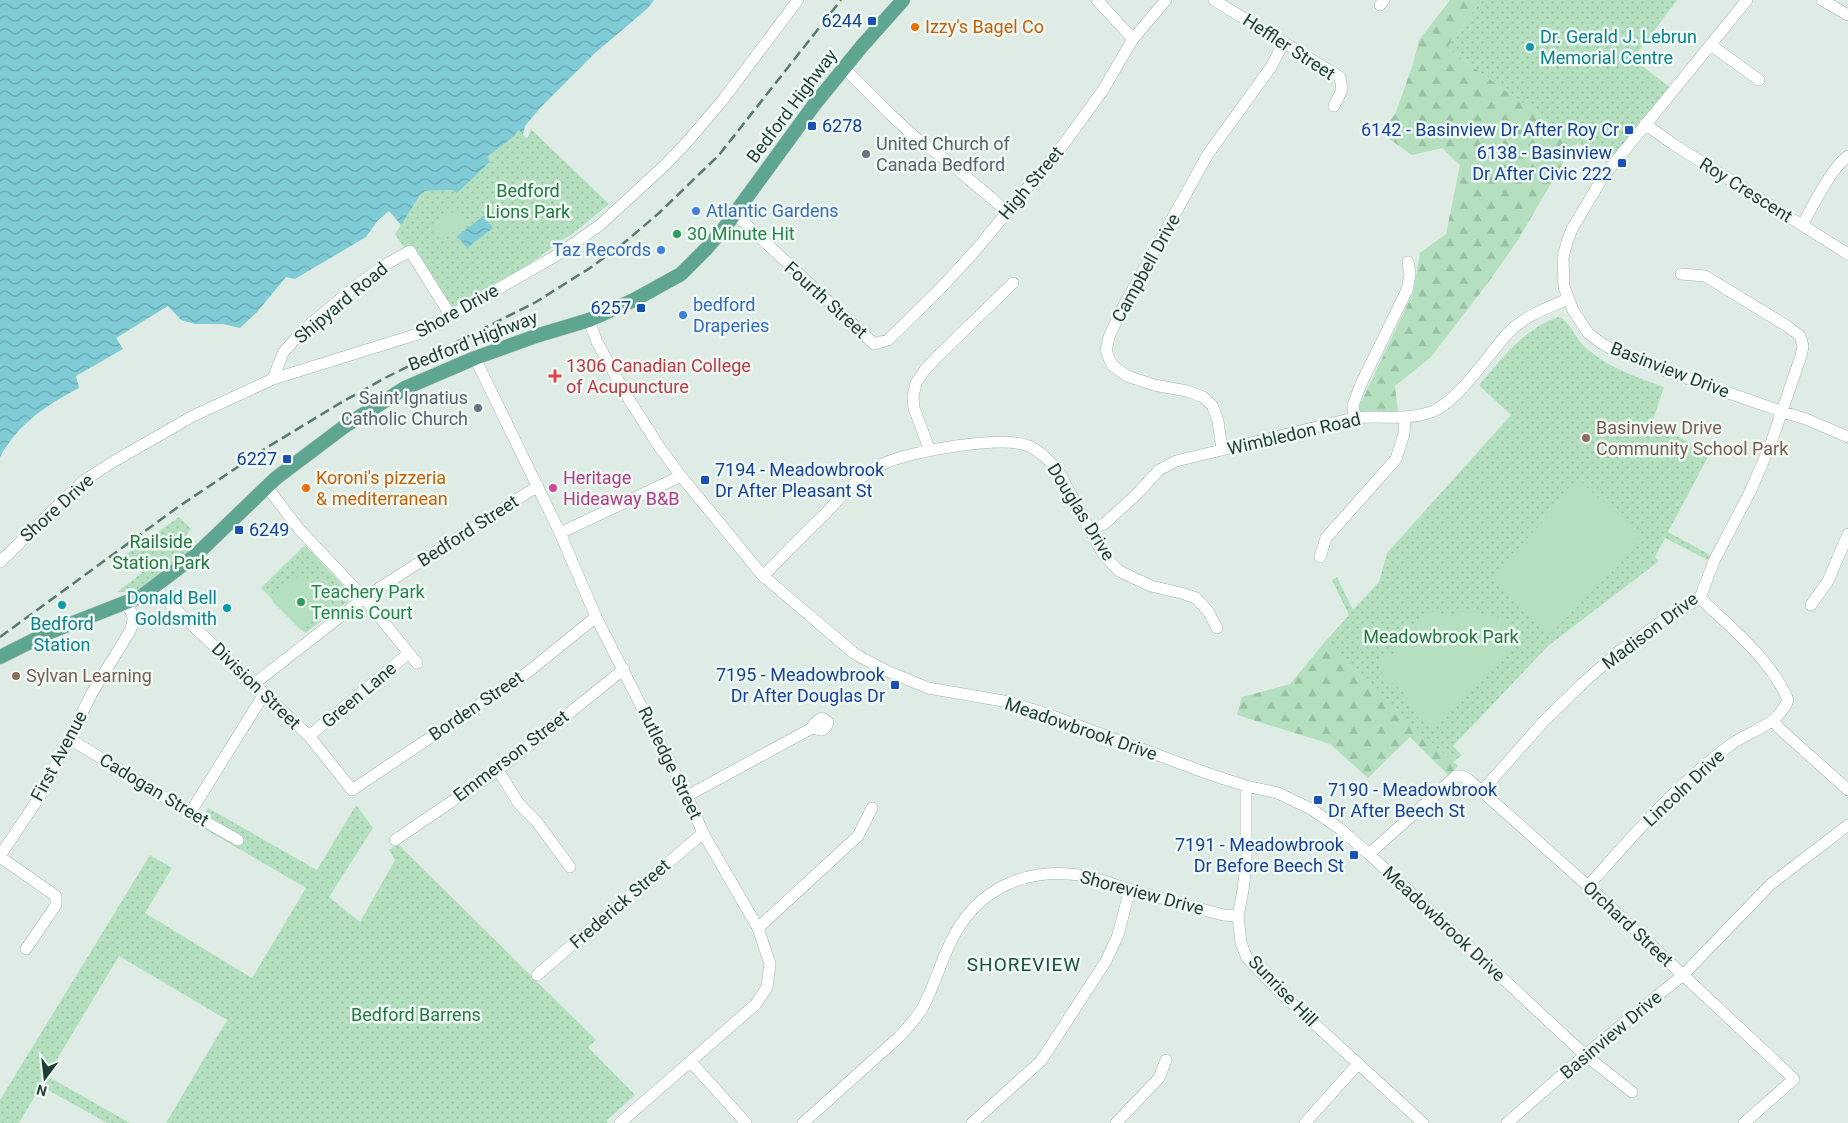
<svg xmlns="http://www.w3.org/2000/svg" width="1848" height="1123" font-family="Roboto,sans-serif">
  <defs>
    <pattern id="forest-firs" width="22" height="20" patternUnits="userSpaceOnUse" patternTransform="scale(1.25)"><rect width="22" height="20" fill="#b4e0bf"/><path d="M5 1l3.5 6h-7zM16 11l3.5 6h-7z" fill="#9ac1a5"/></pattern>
    <pattern id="park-dots" width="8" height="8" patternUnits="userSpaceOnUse" patternTransform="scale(1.25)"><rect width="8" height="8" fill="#b4e0bf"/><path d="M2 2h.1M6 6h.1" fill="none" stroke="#9ac1a5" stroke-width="1.8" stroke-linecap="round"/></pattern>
    <pattern id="water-waves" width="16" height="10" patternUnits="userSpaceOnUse" patternTransform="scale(1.25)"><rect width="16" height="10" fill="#7fccd7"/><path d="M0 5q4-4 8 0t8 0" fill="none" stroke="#67a7af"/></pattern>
  </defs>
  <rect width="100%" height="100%" fill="#deece5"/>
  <path fill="url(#forest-firs)" d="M1450,0H1482L1447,48L1578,143L1573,146L1516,243L1490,280L1431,357L1395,386L1398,412L1356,413L1413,293L1420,253L1446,234L1460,165L1442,148L1412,155L1381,133L1396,112L1413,64L1419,40Z
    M1324,643L1458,766L1449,776L1410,737L1368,778L1330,744L1237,715L1242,697L1290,684Z"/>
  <path fill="url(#park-dots)" d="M1482,0H1677L1633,59L1672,89L1611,165L1578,143L1447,48Z
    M531,129L609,204L581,227L528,265L446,311L395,234L420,195L425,191L452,190L456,192L490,163L486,158L516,135L515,134L519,130L527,139Z
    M1558,317C1566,317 1576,337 1582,344C1605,367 1634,376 1664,387L1652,423L1710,453L1668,532L1710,555L1708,560L1665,538L1655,557L1659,561L1548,646L1453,746L1462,755L1453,762L1324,643L1349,615L1332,580L1337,577L1353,610L1379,582L1387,553L1511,415L1479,385C1503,358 1522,330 1558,317Z
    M179,517L191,529C182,538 187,544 192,554L141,592H117L142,573L126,554Z
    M305,545L354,597L305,633L261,588Z
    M356,805L373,828L329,897L360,922L395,860L389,850L398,844L596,1040L588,1047L635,1095L607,1120L608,1123H166L227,1020L119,956L47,1076L130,1123H107L41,1086L19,1123H0V1100L150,855L172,868L145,913L252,978L306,888L198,825L208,808L317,870Z"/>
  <path fill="#b4e0bf" d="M457,209L467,221L442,241L432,228Z
    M1580,481L1640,536L1552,633L1491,578Z
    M301,573L329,602L301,630L272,601Z
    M1471,608L1489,617H1497L1524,638L1431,725C1426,722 1418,719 1415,714C1411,709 1410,701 1406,696C1396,682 1369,675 1384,652L1393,655L1400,641L1402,631C1417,629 1423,624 1425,609L1449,617Z"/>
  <path fill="url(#water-waves)" d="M0,0H654L647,9L595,53L540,108L525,126L523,135L519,130L515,134L516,135L487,157L491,163H489L457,193L452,190L425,191L420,195L401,225L389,211L378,220L366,237L295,279L286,277L257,312L240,328L223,324H195L181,320L168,306L116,338L123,349L76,376L79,388C45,406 19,423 0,457Z
    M484,216L493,228L467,248L457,236Z"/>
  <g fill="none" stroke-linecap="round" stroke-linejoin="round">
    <defs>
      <path id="minor" d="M1097,0L1133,39
        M1214,0L1340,77L1342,90L1334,106
        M1747,0L1603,177L1572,229L1567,242L1563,257L1564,287L1573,310L1588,333L1601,343L1615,351L1666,371L1783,412L1806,419L1848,437
        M1822,0L1848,15
        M1380,5L1384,0
        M1711,45L1759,80
        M844,68L890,114L917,139L946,160L1007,211
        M1645,124L1673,144L1848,254
        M735,214L874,344L888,340L939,290L975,251L1063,145L1103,90L1133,39L1166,0
        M1802,225C1813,206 1831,168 1848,156
        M589,320L597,342L625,393L660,448L681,476L763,576L855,654L885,670L928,688L1009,702L1044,713L1212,775L1246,786L1278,793L1311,809L1339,828L1369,854L1585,1055L1632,1092
        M475,358L560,533L596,617L687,796L703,833L758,928L770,964L767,987L756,1004L620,1123
        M273,379L283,353L303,330L356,286L383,266L410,251L451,316
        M1354,418L1353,405L1361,384L1407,290L1410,274L1408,262
        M1222,450L1218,421L1212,405L1203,397L1187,391L1154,385L1127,376L1112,365L1106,351L1109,337L1122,309L1208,154L1271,67L1284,42
        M930,451L914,408L913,397L916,383L924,371L936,358L1013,283
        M267,487L299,529L364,598L417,663
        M1091,529L1104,524L1137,494L1159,470L1176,461L1354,418C1380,415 1406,421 1431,412C1457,403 1489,354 1508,333C1524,316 1547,308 1568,299
        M560,533L681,476
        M1320,557L1326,538L1396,459L1404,434L1405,418
        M0,562L82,482L111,463L193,416L273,379L421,333L559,254L600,225L664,166L687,142L722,101L798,0
        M763,576C784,555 804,534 825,514C838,500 851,485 866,474C871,470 877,466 883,464C910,451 1001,435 1029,446C1042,452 1052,463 1060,474L1103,554L1119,571L1151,586L1185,594L1196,598L1208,611L1217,628
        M155,587L171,605L309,736L352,790L528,672L596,617
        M1811,605L1828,581L1848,534
        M254,684L364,598L538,486
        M1774,721L1779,728L1848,790
        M309,736L409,653
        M70,739L190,813L238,840
        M498,770L519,804L537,822L570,867
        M1246,786V865L1243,890L1238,916L1241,943L1247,958L1283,995L1423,1123
        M1482,791L1544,721L1583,683L1618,652L1667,618L1700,598L1714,561L1751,490L1771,443L1801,356L1803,346L1800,336L1787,326L1705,276L1681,274
        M687,796L812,728C814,722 817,720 822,718L828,722L826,727L822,730L812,728
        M190,813L264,694
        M395,840L498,770L624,669
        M1369,854L1456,776H1462L1468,779L1588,886L1794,1079L1744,1123
        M0,856L40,796L92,693L130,631C135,617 134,615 125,603
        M0,857L56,896V905L26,949
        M1588,886C1632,837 1675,786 1729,746C1750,730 1777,727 1788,700C1771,659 1731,628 1700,598
        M758,928L858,836L872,808
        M537,975L703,833
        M691,1062L746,1123
        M803,1123L899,1037C908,1027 917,1018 923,1007C937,981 943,952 959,927C983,889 1024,870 1069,874C1091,875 1111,884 1131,890C1162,898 1193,907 1223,915L1238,916
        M972,1123L1041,1061L1106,961L1118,935L1130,889
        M1116,1123L1159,1078L1166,1060
        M1305,1123L1357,1065
        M1507,1123L1585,1055L1683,975L1771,884L1848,825"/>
      <path id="major" d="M0,657L50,632L142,596L197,554L276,478L345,426L405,388L475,358L539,335L589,320L634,300L681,274L706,249L725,227L814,105L862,46L903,0"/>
    </defs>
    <use href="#minor" stroke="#a1b4ac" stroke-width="12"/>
    <use href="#major" stroke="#c0c9c6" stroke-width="15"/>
    <use href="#minor" stroke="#fff" stroke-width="11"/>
    <use href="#major" stroke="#5ea692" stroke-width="14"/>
    <path stroke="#58796f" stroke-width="2.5" stroke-dasharray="10 5" stroke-linecap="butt" d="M0,637L178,507L266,448L342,402L385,378L536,302L590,268L625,242L659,213L719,155L841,0"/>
  </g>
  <g fill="#1a4fb4" stroke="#eff8f3" stroke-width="2">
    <rect x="867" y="16" width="10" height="10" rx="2.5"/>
    <rect x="807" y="121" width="10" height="10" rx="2.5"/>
    <rect x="1624" y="125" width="10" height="10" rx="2.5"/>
    <rect x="1617" y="158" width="10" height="10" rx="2.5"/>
    <rect x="636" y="303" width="10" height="10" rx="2.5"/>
    <rect x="282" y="454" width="10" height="10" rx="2.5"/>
    <rect x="700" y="475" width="10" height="10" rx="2.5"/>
    <rect x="234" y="525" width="10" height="10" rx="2.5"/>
    <rect x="890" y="680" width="10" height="10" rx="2.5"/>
    <rect x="1313" y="795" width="10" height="10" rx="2.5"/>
    <rect x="1349" y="850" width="10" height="10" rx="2.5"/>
  </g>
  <g fill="#e8710a" stroke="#eff8f3" stroke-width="2">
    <circle cx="915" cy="27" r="5"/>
    <circle cx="306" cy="488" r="5"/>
  </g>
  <g fill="#0f9aa8" stroke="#eff8f3" stroke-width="2">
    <circle cx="1530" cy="47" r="5"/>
    <circle cx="62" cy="605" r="5"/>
    <circle cx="227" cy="608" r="5"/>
  </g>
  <g fill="#6b7280" stroke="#eff8f3" stroke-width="2">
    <circle cx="866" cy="154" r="5"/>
    <circle cx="478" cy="408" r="5"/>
  </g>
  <g fill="#3f7fe0" stroke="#eff8f3" stroke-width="2">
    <circle cx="696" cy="211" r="5"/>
    <circle cx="661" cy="250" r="5"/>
    <circle cx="683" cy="315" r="5"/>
  </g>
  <g fill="#2e9e5b" stroke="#eff8f3" stroke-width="2">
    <circle cx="677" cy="234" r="5"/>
    <circle cx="301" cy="602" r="5"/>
  </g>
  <path fill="#e0444e" stroke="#eff8f3" stroke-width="2" d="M552.5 368.5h5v5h5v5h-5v5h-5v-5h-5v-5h5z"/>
  <g fill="#8d6e63" stroke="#eff8f3" stroke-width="2">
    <circle cx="1586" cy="438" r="5"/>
    <circle cx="16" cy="676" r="5"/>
  </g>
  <circle fill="#d1479c" stroke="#eff8f3" stroke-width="2" cx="553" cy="488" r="5"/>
  <g text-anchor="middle" stroke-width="5" stroke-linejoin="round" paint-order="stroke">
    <g font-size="18" fill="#164399" stroke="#eff8f3" text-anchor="end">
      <text x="862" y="27">6244</text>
      <text x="822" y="132" text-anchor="start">6278</text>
      <text x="1619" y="136">6142 - Basinview Dr After Roy Cr</text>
      <text x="1612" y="159">6138 - Basinview<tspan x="1612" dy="21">Dr After Civic 222</tspan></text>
      <text x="631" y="314">6257</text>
      <text x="277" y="465">6227</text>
      <text x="715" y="476" text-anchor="start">7194 - Meadowbrook<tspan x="715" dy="21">Dr After Pleasant St</tspan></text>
      <text x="249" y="536" text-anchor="start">6249</text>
      <text x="885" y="681">7195 - Meadowbrook<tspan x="885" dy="21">Dr After Douglas Dr</tspan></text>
      <text x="1328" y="796" text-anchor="start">7190 - Meadowbrook<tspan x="1328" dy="21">Dr After Beech St</tspan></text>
      <text x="1344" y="851">7191 - Meadowbrook<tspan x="1344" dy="21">Dr Before Beech St</tspan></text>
    </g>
    <g font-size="18" fill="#c56008" stroke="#eff8f3" text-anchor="start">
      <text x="925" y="33">Izzy's Bagel Co</text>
      <text x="316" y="484">Koroni's pizzeria<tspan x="316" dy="21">&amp; mediterranean</tspan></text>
    </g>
    <g font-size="18" fill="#0d838f" stroke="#eff8f3" text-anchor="start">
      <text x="1540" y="43">Dr. Gerald J. Lebrun<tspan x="1540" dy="21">Memorial Centre</tspan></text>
      <text x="217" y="604" text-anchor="end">Donald Bell<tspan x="217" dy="21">Goldsmith</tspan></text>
      <text x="62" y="630" text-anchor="middle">Bedford<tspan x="62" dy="21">Station</tspan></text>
    </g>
    <g font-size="18" fill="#1e3d34" stroke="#eff8f3">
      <text transform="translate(1289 47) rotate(33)" y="6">Heffler Street</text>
      <text transform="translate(792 106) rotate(-53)" y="6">Bedford Highway</text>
      <text transform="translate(1031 183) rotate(-50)" y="6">High Street</text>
      <text transform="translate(1746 190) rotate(32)" y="6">Roy Crescent</text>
      <text transform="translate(1146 268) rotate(-61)" y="6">Campbell Drive</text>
      <text transform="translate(826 300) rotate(42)" y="6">Fourth Street</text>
      <text transform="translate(341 303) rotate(-40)" y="6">Shipyard Road</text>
      <text transform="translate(457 311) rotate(-29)" y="6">Shore Drive</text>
      <text transform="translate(473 341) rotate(-21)" y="6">Bedford Highway</text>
      <text transform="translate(1670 370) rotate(21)" y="6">Basinview Drive</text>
      <text transform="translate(1294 434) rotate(-13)" y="6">Wimbledon Road</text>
      <text transform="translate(57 508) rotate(-42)" y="6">Shore Drive</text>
      <text transform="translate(1081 512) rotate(58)" y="6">Douglas Drive</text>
      <text transform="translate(468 531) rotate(-33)" y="6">Bedford Street</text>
      <text transform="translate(1650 631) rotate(-37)" y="6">Madison Drive</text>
      <text transform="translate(256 686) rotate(44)" y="6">Division Street</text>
      <text transform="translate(359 695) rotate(-40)" y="6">Green Lane</text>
      <text transform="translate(476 706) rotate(-34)" y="6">Borden Street</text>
      <text transform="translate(1081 729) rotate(19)" y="6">Meadowbrook Drive</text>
      <text transform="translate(59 756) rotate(-62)" y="6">First Avenue</text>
      <text transform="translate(511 756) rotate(-37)" y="6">Emmerson Street</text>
      <text transform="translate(670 763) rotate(64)" y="6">Rutledge Street</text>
      <text transform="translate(1684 788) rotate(-43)" y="6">Lincoln Drive</text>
      <text transform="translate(154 790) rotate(31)" y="6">Cadogan Street</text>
      <text transform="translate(1142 893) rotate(15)" y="6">Shoreview Drive</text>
      <text transform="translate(620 904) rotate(-41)" y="6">Frederick Street</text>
      <text transform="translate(1444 924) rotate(43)" y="6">Meadowbrook Drive</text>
      <text transform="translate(1628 924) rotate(43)" y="6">Orchard Street</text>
      <text transform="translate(1283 991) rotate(46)" y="6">Sunrise Hill</text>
      <text transform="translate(1611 1035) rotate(-40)" y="6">Basinview Drive</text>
    </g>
    <g font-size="18" fill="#5b616d" stroke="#eff8f3" text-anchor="start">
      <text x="876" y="150">United Church of<tspan x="876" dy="21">Canada Bedford</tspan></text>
      <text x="468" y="404" text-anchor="end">Saint Ignatius<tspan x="468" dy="21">Catholic Church</tspan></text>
    </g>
    <g font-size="18" fill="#247842" stroke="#eff8f3">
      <text x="528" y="197">Bedford<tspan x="528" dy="21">Lions Park</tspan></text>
      <text x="161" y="548">Railside<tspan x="161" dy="21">Station Park</tspan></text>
      <text x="1441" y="643">Meadowbrook Park</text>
      <text x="416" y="1021">Bedford Barrens</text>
    </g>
    <g font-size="18" fill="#366cbe" stroke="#eff8f3" text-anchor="start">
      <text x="706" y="217">Atlantic Gardens</text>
      <text x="651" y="256" text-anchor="end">Taz Records</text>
      <text x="693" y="311">bedford<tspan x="693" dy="21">Draperies</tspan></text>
    </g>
    <g font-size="18" fill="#27864d" stroke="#eff8f3" text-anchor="start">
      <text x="687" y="240">30 Minute Hit</text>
      <text x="311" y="598">Teachery Park<tspan x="311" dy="21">Tennis Court</tspan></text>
    </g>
    <g font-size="18" fill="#be3a42" stroke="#eff8f3" text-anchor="start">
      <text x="566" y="372">1306 Canadian College<tspan x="566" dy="21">of Acupuncture</tspan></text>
    </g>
    <g font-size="18" fill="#785e54" stroke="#eff8f3" text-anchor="start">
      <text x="1596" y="434">Basinview Drive<tspan x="1596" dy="21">Community School Park</tspan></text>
      <text x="26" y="682">Sylvan Learning</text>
    </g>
    <g font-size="18" fill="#b23c85" stroke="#eff8f3" text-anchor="start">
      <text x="563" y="484">Heritage<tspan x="563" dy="21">Hideaway B&amp;B</tspan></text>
    </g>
    <g font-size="19" letter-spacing="1" fill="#185142" stroke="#eff8f3">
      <text x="1024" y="971">SHOREVIEW</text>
    </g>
  </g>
  <g transform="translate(45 1078) rotate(195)" stroke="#eff8f3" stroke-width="4" paint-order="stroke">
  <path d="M0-4L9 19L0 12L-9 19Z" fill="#1e3d34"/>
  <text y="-8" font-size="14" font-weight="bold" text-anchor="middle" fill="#1e3d34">N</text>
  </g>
</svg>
